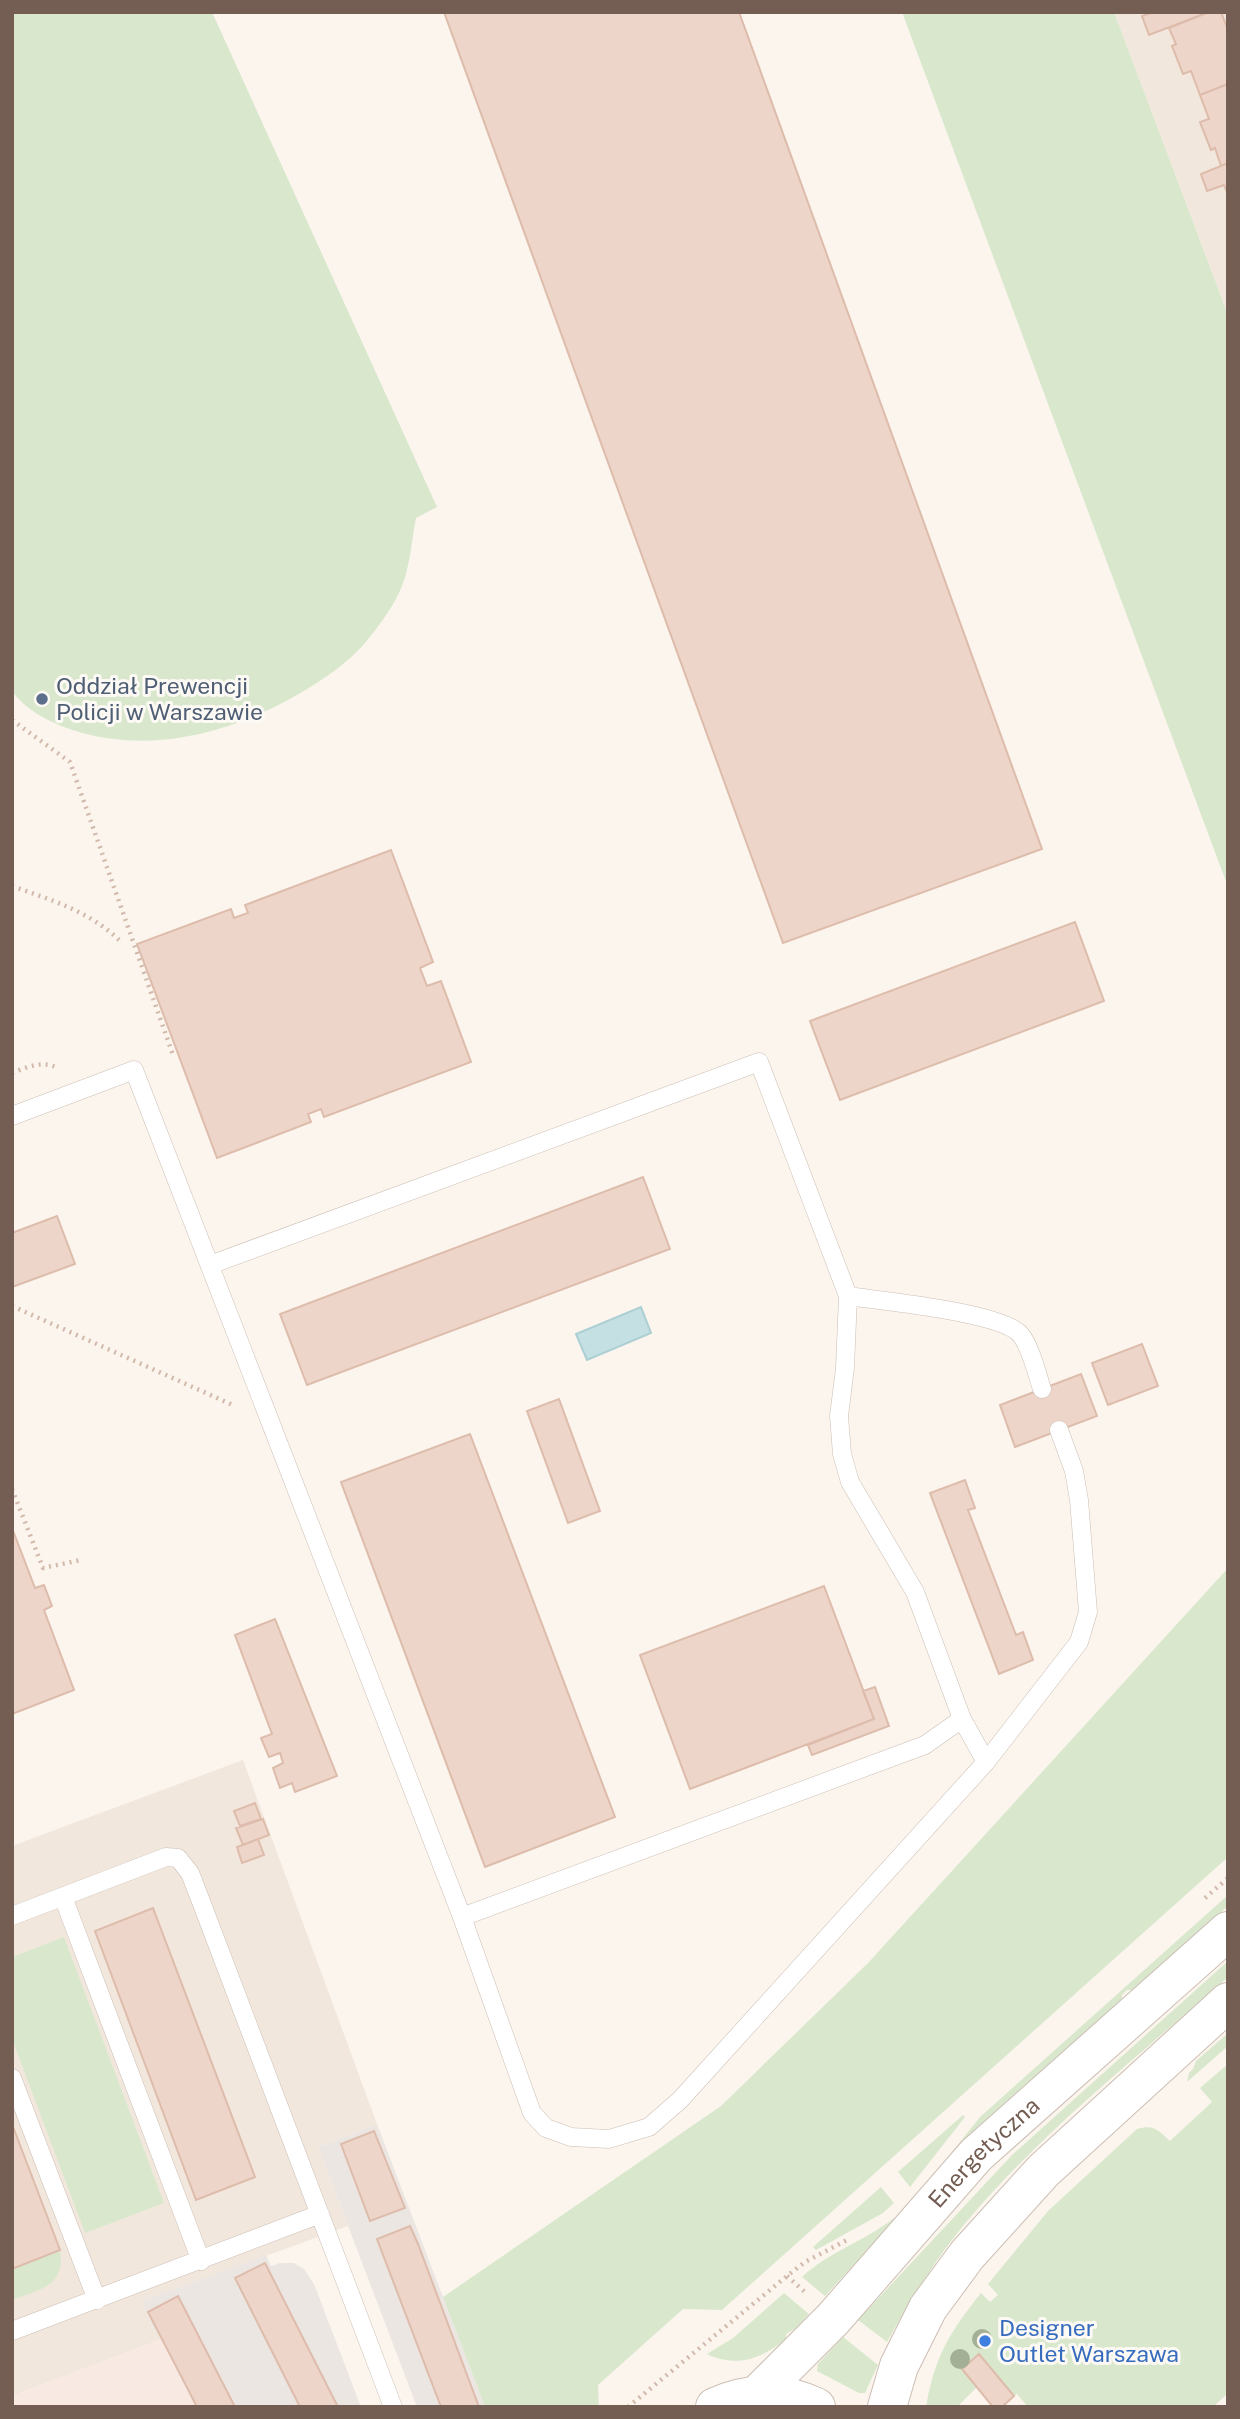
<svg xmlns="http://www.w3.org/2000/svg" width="1240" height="2419" font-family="'Public Sans',sans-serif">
  <rect width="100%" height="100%" fill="#fbf5ee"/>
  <path fill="#f2e7dd" d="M1114,12H1228V315Z
    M243,1760L377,2124L318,2147L348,2226L142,2301L152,2327L162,2339L12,2396V1846Z"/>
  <path fill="#f9e9e3" d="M162,2339L196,2407H12V2396Z"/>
  <path fill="#ece6e2" d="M377,2124L485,2407H417L318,2147Z
    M266,2255L271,2266L280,2263H294L304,2269L314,2284L361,2407H196L162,2339L152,2327L142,2301Z"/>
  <path fill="#d9e8cd" d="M12,12H212L437,507L416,518C411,543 410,572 398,595C390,611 376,630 365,643C348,663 324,679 302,692C235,732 155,754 79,732C55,725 27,712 12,691Z
    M902,12H1114L1228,315V887Z
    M1228,1568V1857L722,2310L683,2309L598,2385L599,2407H485L443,2297L721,2106L868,1963Z
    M1228,1895V1906L1132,1990H1127L1122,1995V1999L990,2117L932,2177L980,2117Z
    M64,1937L164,2203L85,2233L12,2039V1957Z
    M1228,1961V1977C1142,2053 1049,2126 974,2213C940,2252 912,2297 887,2342L858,2320L1012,2155Z
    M1228,2033V2046L1187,2082L1189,2073L1193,2069L1196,2061Z
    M1228,2064V2393L1213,2407H1028L1017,2394L1014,2396L979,2355L962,2369L977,2387L957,2407H926C935,2356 949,2333 981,2293L990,2302L998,2295L988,2284L1048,2211L1137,2129C1154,2124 1158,2130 1170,2141L1212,2102L1200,2088Z
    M963,2115L965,2117L910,2187L898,2172Z
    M881,2187L894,2203L883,2213L816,2250L813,2247Z
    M894,2218L896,2219L825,2296L802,2277C830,2251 865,2241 894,2218Z
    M60,2250C66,2287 40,2289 12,2300V2269Z
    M784,2293L809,2314L796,2328L786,2334V2339C761,2359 737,2368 707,2354L733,2338Z
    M843,2337L878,2365L865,2393H859L817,2371L818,2364Z"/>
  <path fill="#c4e0e3" stroke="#abcfd3" stroke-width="2" d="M641,1307L651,1333L587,1360L576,1334Z"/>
  <path fill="#edd5c9" stroke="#debcab" stroke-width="2" d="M444,12H739L1042,849L783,943Z
    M1153,12H1209L1149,35L1142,16Z
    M1209,12H1221L1228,30V84L1200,95L1191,71L1183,74L1172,46L1176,44L1169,28Z
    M1228,84V163L1221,166L1215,148L1211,150L1200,122L1209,119L1200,95Z
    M1228,163V194L1224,185L1207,191L1201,174Z
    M391,850L433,962L420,968L427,986L441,981L471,1062L324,1117L321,1109L308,1114L311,1122L217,1158L137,944L231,909L234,918L248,913L245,905Z
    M1075,922L1104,1001L840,1100L810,1021Z
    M643,1177L670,1249L307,1385L280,1314Z
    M57,1216L75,1264L12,1287V1233Z
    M1142,1344L1158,1386L1108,1405L1092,1363Z
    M1081,1374L1097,1416L1015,1447L1000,1405Z
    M559,1399L600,1511L568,1523L527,1411Z
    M470,1434L615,1817L485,1867L341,1482Z
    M965,1480L975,1508L968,1510L1016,1635L1023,1632L1033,1660L999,1674L930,1493Z
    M12,1528L35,1588L44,1585L52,1606L44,1610L74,1690L12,1714Z
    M824,1586L874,1719L690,1789L640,1655Z
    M275,1619L337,1776L295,1792L292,1783L280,1788L273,1768L283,1763L280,1753L269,1757L261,1738L272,1734L235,1635Z
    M875,1687L889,1726L812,1755L808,1745L874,1719L863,1691Z
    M255,1803L261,1819L240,1826L234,1811Z
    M263,1819L269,1835L243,1845L236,1828Z
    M258,1839L264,1855L242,1863L237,1847Z
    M153,1908L255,2177L196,2200L95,1931Z
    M12,2124L60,2250L12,2269Z
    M374,2131L405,2208L370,2221L341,2144Z
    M410,2226L418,2244L479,2407H441L377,2239Z
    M265,2263L338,2407H300L235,2278Z
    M178,2296L235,2407H197L148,2312Z
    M979,2354L1014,2396L1002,2407H993L962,2369Z"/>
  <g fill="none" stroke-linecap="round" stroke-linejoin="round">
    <defs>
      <path id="service" d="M12,1116L134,1070L462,1917L532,2113L546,2128L571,2137L609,2139L649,2127L680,2100L986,1762L1079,1642L1088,1612L1079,1500L1074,1471L1059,1430
        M210,1265L759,1062L848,1296L845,1368L839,1416L842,1454L850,1482L915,1592L962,1719L986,1762
        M848,1296C881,1301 1000,1312 1020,1334C1030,1345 1037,1374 1042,1389
        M63,1897L201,2261
        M12,1916L166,1857L178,1858L190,1873L202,1904L393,2407
        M462,1917L925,1745L962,1719
        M12,2078L97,2300
        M12,2331L320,2214"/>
      <g id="tertiary">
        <path id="s1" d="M758,2394L833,2319L976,2155L1228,1931"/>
        <path d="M715,2407C748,2392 782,2391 816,2407"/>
        <path d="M887,2407L899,2366L928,2308L967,2255L1043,2171L1228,2002"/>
      </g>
    </defs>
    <use href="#service" stroke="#ccbeb4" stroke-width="19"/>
    <use href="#tertiary" stroke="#ccbeb4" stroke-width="40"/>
    <path stroke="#d2b9ab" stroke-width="4.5" stroke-dasharray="2 5" stroke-linecap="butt" d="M12,720L70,762L173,1055
      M12,886C51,900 89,911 119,940
      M12,1073C27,1067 42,1060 58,1068
      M12,1306L235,1406
      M12,1489L43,1568L81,1560
      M1205,1898L1228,1878
      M787,2276L807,2294
      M628,2407L787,2276L805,2262L849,2239"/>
    <use href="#service" stroke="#fff" stroke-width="18"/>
    <use href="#tertiary" stroke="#fff" stroke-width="38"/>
  </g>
  <g fill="#a3b095">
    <circle cx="982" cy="2339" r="10"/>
    <circle cx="960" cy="2359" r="10"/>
  </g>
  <circle fill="#5c6f8a" stroke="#fdf9f4" stroke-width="2.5" cx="42" cy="699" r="7"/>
  <circle fill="#3f7fe0" stroke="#fdf9f4" stroke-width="2.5" cx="985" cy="2341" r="7"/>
  <g text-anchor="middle" stroke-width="6" stroke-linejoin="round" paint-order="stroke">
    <g font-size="23" fill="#4e5e75" stroke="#fdf9f4" text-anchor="start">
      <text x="56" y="694">Oddział Prewencji<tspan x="56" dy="26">Policji w Warszawie</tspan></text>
    </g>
    <g font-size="23" fill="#745d53" stroke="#fdf9f4">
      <text dy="8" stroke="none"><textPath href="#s1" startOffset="331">Energetyczna</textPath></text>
    </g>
    <g font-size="23" fill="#366cbe" stroke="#fdf9f4" text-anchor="start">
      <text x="999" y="2336">Designer<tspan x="999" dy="26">Outlet Warszawa</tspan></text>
    </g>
  </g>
  <rect width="1240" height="2419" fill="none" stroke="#745d53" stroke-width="28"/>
</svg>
